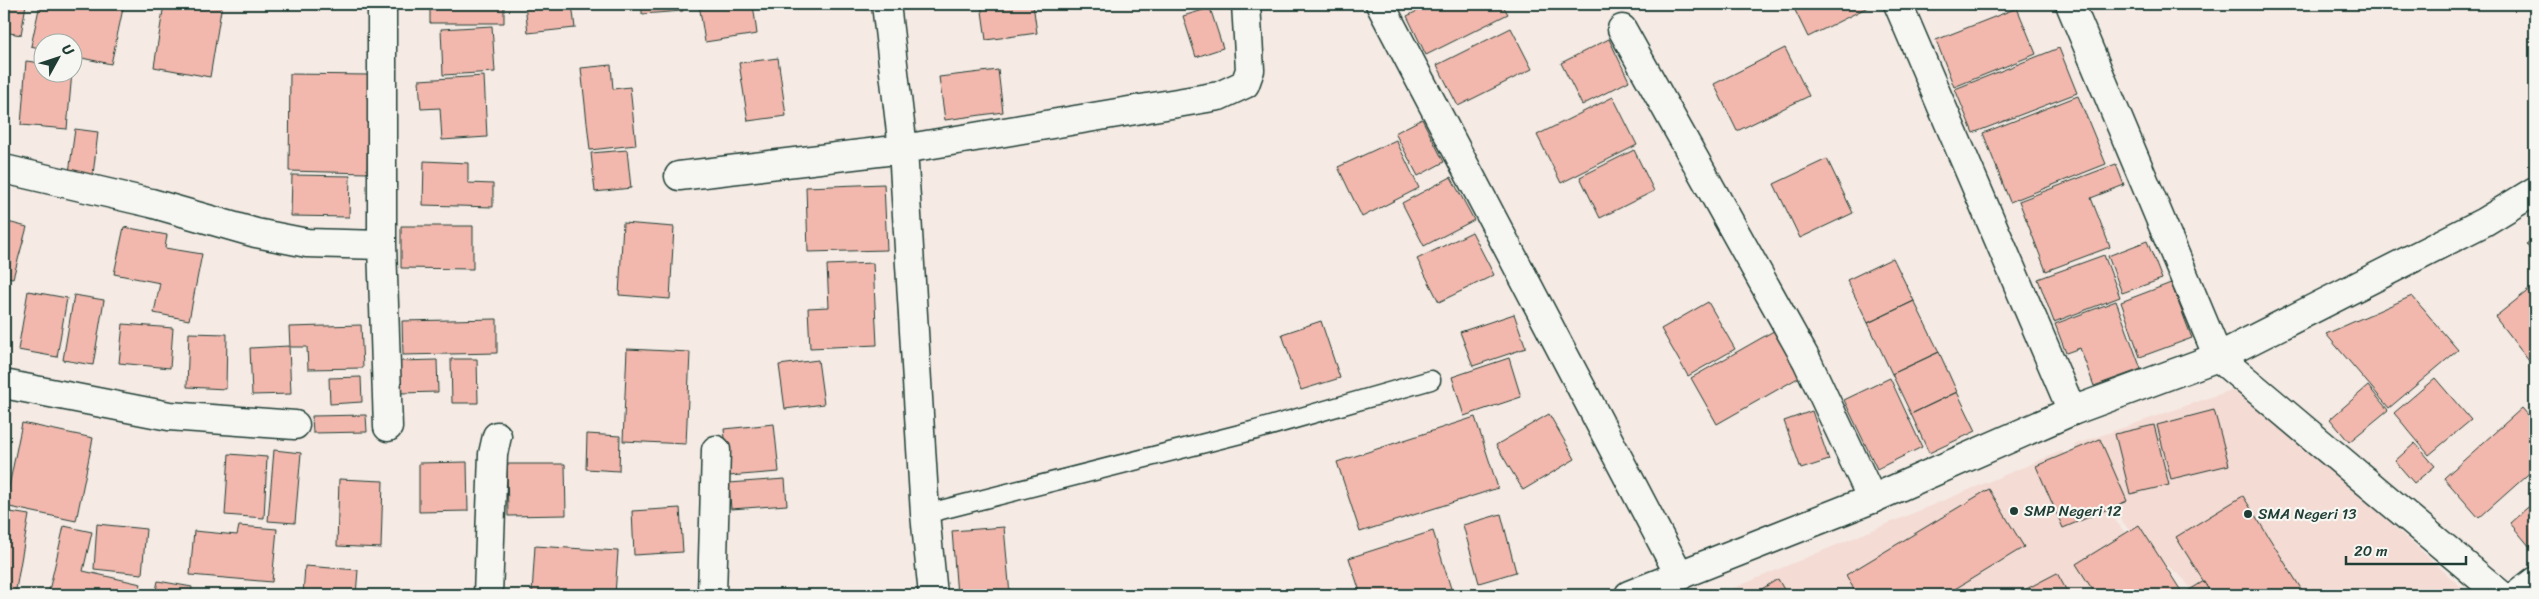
<svg xmlns="http://www.w3.org/2000/svg" width="2539" height="599" font-family="Sriracha,sans-serif">
  <rect width="100%" height="100%" fill="#f5eae4"/>
  <filter id="ink" filterUnits="userSpaceOnUse"><feTurbulence type="fractalNoise" baseFrequency=".02" numOctaves="2"/><feDisplacementMap in="SourceGraphic" scale="10" xChannelSelector="R" yChannelSelector="G"/><feConvolveMatrix kernelMatrix="1 2 1 2 8 2 1 2 1" color-interpolation-filters="sRGB"/></filter>
  <g filter="url(#ink)">
    <path fill="#f4dbd4" d="M2240,387L2470,595H2195L2184,579L2139,543L2094,484L2074,445Z
      M2062,451L2126,534L2166,595H1717Z"/>
    <path fill="#f2b8ad" stroke="#1f3d34" d="M7,4H26L21,35L4,32Z
      M40,4H124L111,64L72,56V42H42V49L31,46Z
      M164,4H222L210,77L154,67Z
      M430,4H504V23H430Z
      M525,4H572L575,28L528,33Z
      M589,4H637V6L589,9Z
      M642,4H682L683,11L642,14Z
      M699,4H753L757,34L705,42Z
      M981,4H1033L1037,33L986,40Z
      M1432,4H1502L1508,14L1426,55L1407,16Z
      M1792,4H1874L1808,37Z
      M1210,8L1223,48L1196,57L1183,16Z
      M2017,8L2036,54L1954,87L1936,40Z
      M492,26L495,72L443,75L441,29Z
      M1511,28L1532,69L1458,106L1437,65Z
      M1609,39L1629,81L1582,105L1561,63Z
      M1785,48L1809,96L1737,131L1714,84Z
      M2059,48L2077,93L1973,133L1955,89Z
      M778,58L786,116L748,121L739,63Z
      M26,61L42,63V72H72L67,129L21,125Z
      M611,65L613,89L630,87L636,145L590,150L581,68Z
      M998,70L1003,112L945,120L939,77Z
      M290,74L368,75L367,173L289,171Z
      M484,76L487,137L442,140L440,108L421,109L419,80Z
      M2078,96L2106,164L2010,202L1983,133Z
      M1613,97L1637,145L1561,183L1537,135Z
      M1422,119L1444,162L1418,176L1395,133Z
      M75,129L98,132L93,175L69,173Z
      M1396,140L1419,188L1362,217L1338,167Z
      M627,150L631,188L595,192L591,153Z
      M1634,150L1654,191L1600,218L1580,177Z
      M1827,159L1853,213L1800,238L1774,184Z
      M424,161L468,163V183L493,184V207L423,205Z
      M2116,164L2124,185L2091,198L2110,247L2046,271L2019,201Z
      M292,175L350,176L349,217L291,216Z
      M1451,177L1474,220L1424,246L1402,203Z
      M884,184L887,250L808,252L806,187Z
      M4,221L27,227L13,278L4,276Z
      M623,223L674,227L670,299L619,295Z
      M401,226H473V269L401,268Z
      M124,227L167,235L165,248L202,254L189,320L154,313L160,283L114,274Z
      M1472,232L1494,275L1439,302L1417,259Z
      M2535,238V256L2526,244Z
      M2147,241L2162,279L2122,293L2108,256Z
      M2104,255L2120,297L2054,322L2038,279Z
      M1893,258L1914,301L1868,323L1847,280Z
      M873,263L877,345L810,348L808,308L829,307L827,265Z
      M2171,283L2192,338L2140,357L2121,302Z
      M2535,285V356L2529,361L2495,317Z
      M28,291L67,298L57,357L18,350Z
      M74,295L104,300L93,365L63,360Z
      M2412,296L2458,350L2389,408L2326,334Z
      M1914,301L1939,352L1892,374L1868,323Z
      M2116,301L2141,369L2094,386L2080,348L2066,353L2055,324Z
      M1708,302L1735,349L1688,376L1661,329Z
      M1514,314L1526,348L1473,366L1460,332Z
      M497,319V353L403,355L402,321Z
      M1321,321L1340,378L1301,390L1282,334Z
      M123,324L173,328L170,368L119,363Z
      M361,325L363,368L308,369L307,347H290L289,327Z
      M1779,328L1805,374L1717,424L1691,378Z
      M189,333L227,334L226,389L187,387Z
      M289,346L291,394L252,395L250,348Z
      M627,349L690,352L686,444L623,441Z
      M1939,352L1957,392L1911,414L1892,374Z
      M1509,358L1521,397L1464,416L1452,377Z
      M451,359H477L478,403H452Z
      M437,360L438,392L401,393L400,361Z
      M818,360L824,404L785,409L779,365Z
      M361,377L362,402L330,404L329,378Z
      M1890,378L1922,447L1877,469L1844,400Z
      M2435,378L2471,420L2429,455L2394,413Z
      M2368,386L2388,410L2349,442L2330,419Z
      M1957,392L1976,431L1929,453L1911,414Z
      M2522,408L2535,423V468L2479,518L2444,478Z
      M2214,410L2229,465L2171,479L2157,425Z
      M1812,411L1829,460L1801,469L1784,421Z
      M1549,414L1575,459L1523,490L1496,445Z
      M366,415L367,432L313,433L312,416Z
      M1475,417L1498,488L1360,532L1337,462Z
      M22,423L93,438L76,521L5,506Z
      M774,424L779,472L729,476L724,429Z
      M2154,425L2169,485L2130,494L2115,434Z
      M587,434L620,436L619,471L586,469Z
      M2100,439L2127,501L2063,528L2036,466Z
      M2415,443L2435,466L2414,483L2395,461Z
      M274,450L301,453L295,523L268,521Z
      M229,454L267,457L264,518L225,515Z
      M467,462L468,511L419,512V463Z
      M507,464H565L566,515L508,516Z
      M339,479L383,481L381,548L337,546Z
      M785,479L787,505L731,509L729,483Z
      M1989,489L2024,547L1945,595H1857L1846,575Z
      M2243,496L2305,595H2212L2176,537Z
      M2535,501V553L2510,523Z
      M680,508L683,552L634,555L632,511Z
      M4,511L29,515L15,595H4Z
      M1501,514L1516,572L1479,583L1463,525Z
      M97,524L146,529L142,574L94,569Z
      M2139,525L2183,594L2204,581L2212,595H2096L2076,564Z
      M64,526L92,532L83,571L141,584L138,595H48Z
      M239,526L277,529L272,582L190,575L194,531L237,535Z
      M1004,527L1010,595H957L952,531Z
      M1433,531L1453,595H1361L1349,558Z
      M535,546L618,551L615,595L532,593Z
      M305,566L358,570L356,595H303Z
      M2057,573L2069,595H2015Z
      M1778,579L1787,595H1752Z
      M158,581L192,587L191,595H155Z"/>
    <g fill="none" stroke-linecap="round" stroke-linejoin="round">
      <defs>
        <path id="lane" d="M925,514L1256,430L1431,380"/>
        <path id="street" d="M382,4V245L388,427
          M886,4L903,149L925,514L933,595
          M1380,4L1680,576
          M1898,4L2072,411
          M2070,4L2218,357L2501,595
          M1622,29L1807,361L1872,499
          M4,169L151,203L256,233L307,243L382,245
          M679,176L903,149L1219,96L1245,84L1250,70L1246,4
          M4,384L169,416L295,425
          M488,595L493,454L497,436
          M712,595L716,450
          M2517,595L2535,581"/>
        <path id="secondary" d="M1629,595L1872,499L2072,411L2218,357L2484,222L2535,191"/>
      </defs>
      <use href="#lane" stroke="#1f3d34" stroke-width="21"/>
      <use href="#street" stroke="#1f3d34" stroke-width="31"/>
      <use href="#secondary" stroke="#1f3d34" stroke-width="31"/>
      <use href="#lane" stroke="#f6f6f2" stroke-width="18"/>
      <use href="#street" stroke="#f6f6f2" stroke-width="28"/>
      <use href="#secondary" stroke="#f6f6f2" stroke-width="28"/>
    </g>
  </g>
  <g fill="#1f3d34" stroke="#f6f6f2" stroke-width="2">
    <circle cx="2014" cy="511" r="5"/>
    <circle cx="2248" cy="514" r="5"/>
  </g>
  <g text-anchor="middle" stroke-width="4.5" stroke-linejoin="round" paint-order="stroke">
    <g font-size="15" fill="#1f3d34" stroke="#f6f6f2" text-anchor="start">
      <text x="2024" y="516">SMP Negeri 12</text>
      <text x="2258" y="519">SMA Negeri 13</text>
    </g>
  </g>
  <rect width="2539" height="599" fill="none" stroke="#f6f6f2" stroke-width="20"/>
  <rect x="10" y="10" width="2519" height="579" fill="none" stroke="#1f3d34" stroke-width="2" filter="url(#ink)"/>
  <g transform="translate(58 58) rotate(50)"><circle r="24" fill="#f6f6f2" stroke="#a0aca6"/>
  <path d="M0-4L9 19L0 12L-9 19Z" fill="#1f3d34"/>
  <text y="-8" font-size="14" font-weight="bold" text-anchor="middle" fill="#1f3d34">U</text>
  </g>
  <path d="M2346 556v8h120v-8" fill="none" stroke="#1f3d34" stroke-width="2.5"/>
  <text x="2354" y="556" font-size="15" fill="#1f3d34" stroke="#f6f6f2" stroke-width="4" paint-order="stroke">20 m</text>
</svg>
